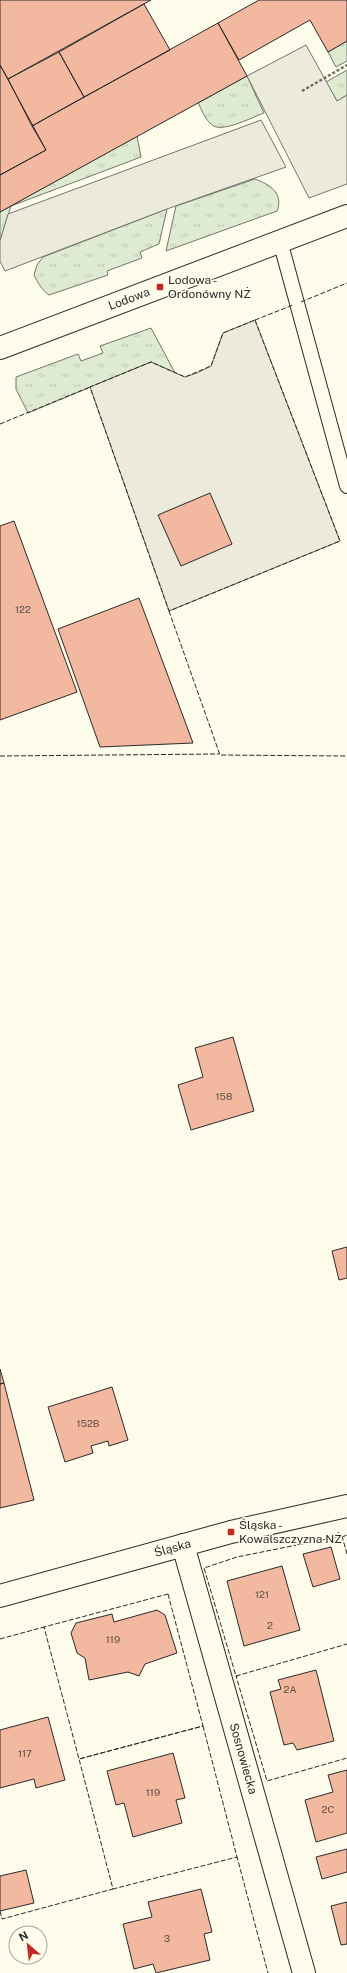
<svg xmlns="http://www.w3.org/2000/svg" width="347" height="1973" font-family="'Public Sans',sans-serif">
  <defs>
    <pattern id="grass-tufts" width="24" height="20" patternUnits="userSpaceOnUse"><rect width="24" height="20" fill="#deebd1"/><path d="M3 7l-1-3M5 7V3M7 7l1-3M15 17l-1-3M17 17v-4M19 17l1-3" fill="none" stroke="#bfcab4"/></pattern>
  </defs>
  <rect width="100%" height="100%" fill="#fdfbea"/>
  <path fill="url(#grass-tufts)" stroke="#74746e" d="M347,41V61L336,67L328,52Z
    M347,70V95L337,101L326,82Z
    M247,76L264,113C253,117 224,132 214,126C206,122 202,110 198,103Z
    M137,136L141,157L11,206L0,241V212Z
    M255,179C269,184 284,193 277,211L166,251L176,206Z
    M167,209L159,244L140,252L142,258L107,271L108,275L49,295C42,290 38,283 34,275L37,265L43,257Z
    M151,328L175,373L151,362L28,413L16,389V377L78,354L81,361L103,353L100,346Z"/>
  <path fill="#eceadb" stroke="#74746e" d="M306,45L337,101L347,95V184L309,198L247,76Z
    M261,120L286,167L167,209L5,271L0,261V241L8,214Z
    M255,320L340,541L169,611L90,387L151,362L185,377L197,373L211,366L223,333Z"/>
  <path fill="#f2b8a0" stroke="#2b2b2b" d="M0,0H151L8,79L0,65Z
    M259,0H347V41L328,52L310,20L239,60L218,23Z
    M144,4L170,50L84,97L59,52Z
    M218,23L247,76L0,212V175L46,150L32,126Z
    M59,52L84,97L32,126L8,79Z
    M0,65L46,150L0,175Z
    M210,493L232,544L181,566L158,515Z
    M14,521L77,692L0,720V526Z
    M139,598L193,743L100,747L58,629Z
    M233,1037L254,1111L191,1130L178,1085L203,1077L195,1048Z
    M347,1247V1278L339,1280L332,1251Z
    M0,1369L4,1383L0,1384Z
    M4,1383L34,1500L0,1508V1384Z
    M112,1387L128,1440L109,1446L108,1441L91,1446L93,1453L65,1462L48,1407Z
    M331,1547L340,1579L313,1587L303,1554Z
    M282,1566L300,1630L244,1646L227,1581Z
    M157,1610L165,1615L177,1653L145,1664L139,1676L128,1672L89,1680L85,1658L77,1653L71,1633L76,1623L112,1614L114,1622Z
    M316,1670L334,1741L297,1750L293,1743L284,1745L270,1692L281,1689L278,1680Z
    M48,1717L65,1780L36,1788L34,1779L0,1788V1730Z
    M173,1753L185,1798L176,1800L182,1823L133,1837L124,1803L116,1805L107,1771Z
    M347,1770V1833L316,1842L305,1800L333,1792L328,1775Z
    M347,1849V1872L322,1879L316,1857Z
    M26,1870L34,1903L0,1911V1876Z
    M201,1889L212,1932L204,1934L210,1960L156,1973L153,1964L134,1969L123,1924L152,1917L148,1902Z
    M347,1902V1944L341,1945L331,1906Z"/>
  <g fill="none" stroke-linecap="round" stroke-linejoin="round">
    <defs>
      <path id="service" d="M280,241L347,486"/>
      <g id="minor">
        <path id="s1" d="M183,1545L304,1973"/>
      </g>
      <g id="tertiary">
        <path id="s2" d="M0,348L347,216"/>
        <path id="s3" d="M0,1596L231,1532L347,1506"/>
      </g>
    </defs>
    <use href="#service" stroke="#2b2b2b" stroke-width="16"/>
    <use href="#minor" stroke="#2b2b2b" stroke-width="24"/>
    <use href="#tertiary" stroke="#2b2b2b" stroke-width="24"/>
    <path stroke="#6a6964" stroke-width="2.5" stroke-dasharray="3 2" stroke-linecap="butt" d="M302,91L347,65"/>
    <use href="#service" stroke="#fdfbea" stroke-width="14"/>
    <use href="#minor" stroke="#fdfbea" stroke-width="22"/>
    <use href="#tertiary" stroke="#fdfbea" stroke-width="22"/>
    <path stroke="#2b2b2b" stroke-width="1" stroke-dasharray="5 2" stroke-linecap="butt" d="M301,302L347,283
      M255,320L340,541L169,611L90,387L151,362L185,377L211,366L223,333Z
      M255,320L293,305
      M0,424L90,387V388
      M169,611L220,755L347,756
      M0,756L219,754
      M342,1537L347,1535
      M347,1554L342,1536L237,1557L204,1568L236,1676L347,1644
      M168,1594L203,1726L79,1759L44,1627Z
      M0,1639L44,1627V1628
      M238,1676H236L267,1781L347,1758
      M203,1726L237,1857L113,1889L79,1759Z
      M236,1858L237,1857L268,1973
      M0,1911L2,1919L113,1889L112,1888"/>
  </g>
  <g fill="#c62828" stroke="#fdfbea" stroke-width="1.5">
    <rect x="156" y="283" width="8" height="8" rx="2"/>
    <rect x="227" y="1528" width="8" height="8" rx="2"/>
  </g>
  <g text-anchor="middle" stroke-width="3" stroke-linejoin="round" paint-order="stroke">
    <g font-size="10" fill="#5d4e48">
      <text x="23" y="613">122</text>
      <text x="224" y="1100">158</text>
      <text x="88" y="1427">152B</text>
      <text x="262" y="1598">121</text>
      <text x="270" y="1629">2</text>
      <text x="113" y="1643">119</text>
      <text x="290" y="1693">2A</text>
      <text x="25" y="1757">117</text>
      <text x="153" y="1796">119</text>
      <text x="328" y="1813">2C</text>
      <text x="167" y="1942">3</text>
    </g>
    <g font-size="12" fill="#2b2b2b" stroke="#fdfbea" text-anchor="start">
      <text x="168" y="284">Lodowa -<tspan x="168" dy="14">Ordonówny NŻ</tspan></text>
      <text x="239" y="1529">Śląska -<tspan x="239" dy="14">Kowalszczyzna NŻ</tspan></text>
    </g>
    <g font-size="12" fill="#2b2b2b" stroke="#fdfbea">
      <text dy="4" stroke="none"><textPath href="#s2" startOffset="138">Lodowa</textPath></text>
      <text dy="4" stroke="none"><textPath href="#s3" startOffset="179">Śląska</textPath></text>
      <text dy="4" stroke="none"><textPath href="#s1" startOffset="222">Sosnowiecka</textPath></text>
    </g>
  </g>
  <g transform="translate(28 1945) rotate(332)"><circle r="19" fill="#fdfbea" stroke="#a9a89e"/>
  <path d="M0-3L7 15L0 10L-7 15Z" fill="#c62828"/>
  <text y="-6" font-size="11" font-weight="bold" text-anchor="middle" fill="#2b2b2b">N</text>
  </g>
</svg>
